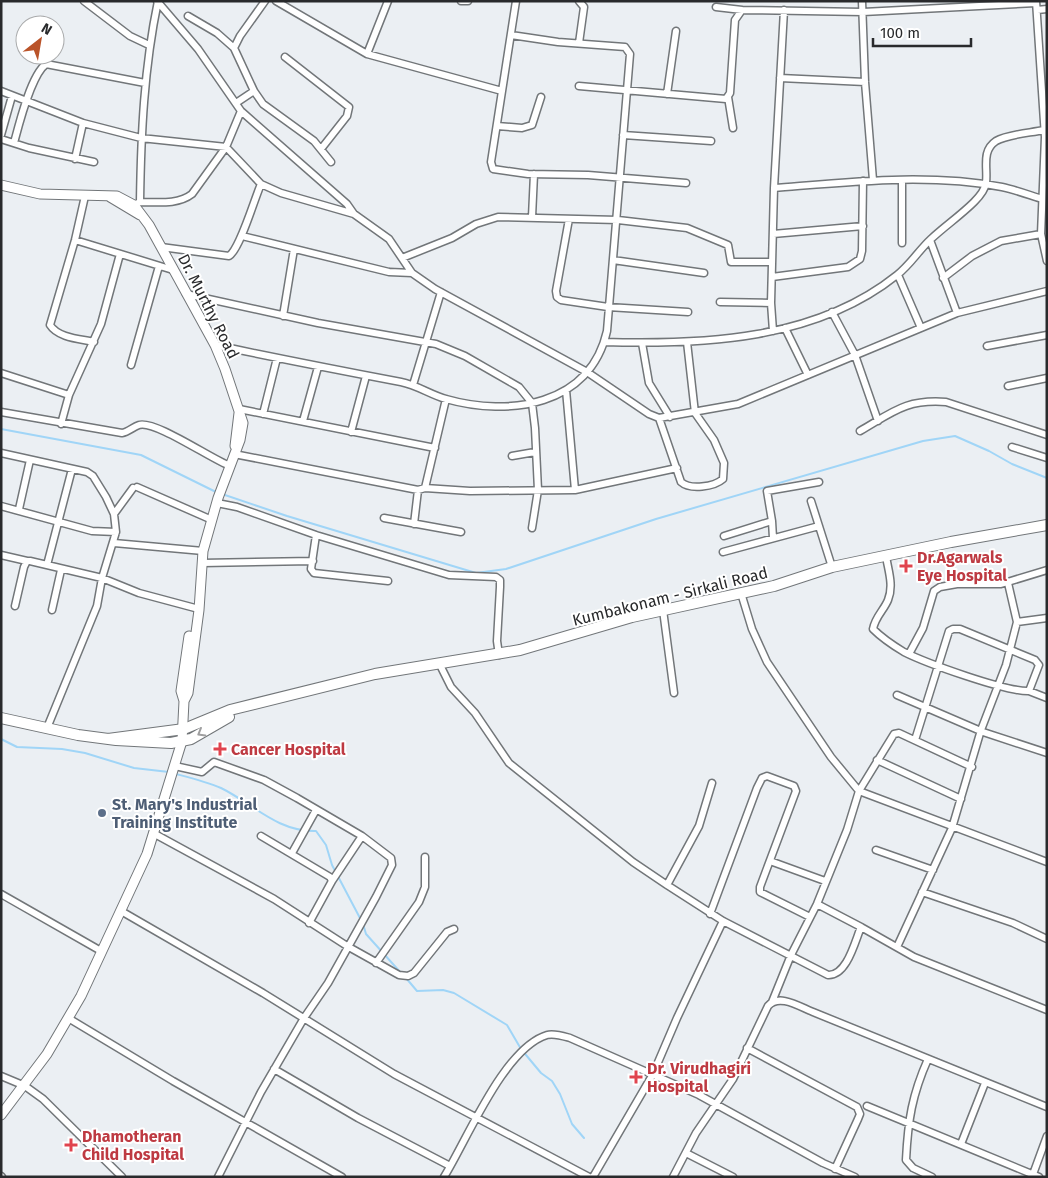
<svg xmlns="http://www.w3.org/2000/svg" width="1048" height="1178" font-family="'Fira Sans',sans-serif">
  <rect width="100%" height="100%" fill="#ebeff3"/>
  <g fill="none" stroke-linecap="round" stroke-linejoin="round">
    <path stroke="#a0d5f7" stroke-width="2" d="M1,429L141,455L218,493
      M222,494L287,516L476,573L506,569L656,519L923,441L955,436L989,451L1012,464L1047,478
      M1,739L17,747L62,749L85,753L134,768L169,772
      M176,774C191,778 207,782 221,788C252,803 277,832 316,831L326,845L332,865L361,920
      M363,924L366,934L401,973
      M406,978L417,991L443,990L454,993L507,1025L521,1049L541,1073L552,1081L560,1094L572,1124L584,1138"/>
    <defs>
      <path id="street" d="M84,1L130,36L149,45
        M157,1L198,49L241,111L347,204L354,214L389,239L412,273L435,289L587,372L649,414L659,418L738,404L957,313L1047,291
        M276,1L367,54L502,91
        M461,1H468
        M516,1L491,162L493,169L528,174L588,175L686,183
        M862,1L865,82L873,180
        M1036,1L1045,137L1041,234L1047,261
        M716,7L742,10
        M1037,10L1047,9
        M188,16L217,33L234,48
        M579,43L584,7L579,1
        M367,54L388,1
        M285,57L349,107L347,116L321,149
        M780,78L865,82
        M579,86L726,99L730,93L735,20L742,10L863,12L1036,3
        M1,91L83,123L141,138L226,147L261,184L281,193L354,214
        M254,91L263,104L314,141L331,162
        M667,94L676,31
        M728,97L733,128
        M236,103L254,91L234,48L240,36L265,1
        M497,126L522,128L532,125L541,97
        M1,135L12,96
        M623,135L711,141
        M1,139L29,148L94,162
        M14,143C19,124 31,75 46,64L145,83
        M75,159L83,123
        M774,188C850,182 927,173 1002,187C1016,190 1029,195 1042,199
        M85,196L75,240L50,325C58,338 81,339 94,342
        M140,202C157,202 178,205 192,194L226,147L241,111
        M134,205L140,202C141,134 144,68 158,1
        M532,217L534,174
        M569,219L556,291L557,297L561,300L608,307L688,312
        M773,234L863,226
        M242,236L389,272L412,273
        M75,240L173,270
        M930,240L957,313
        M902,243V180
        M161,247L229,256C240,249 254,200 261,184
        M402,258L452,238L476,224L498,217L618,220L687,228L728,245L731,262H772
        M613,260L704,273
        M898,275L921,328
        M772,277L848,267L860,259L862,251L863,181
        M943,278L972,256L1001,241L1041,234
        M186,294L318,323L436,344L465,356L519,387L532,403L535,428L538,490L532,528
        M720,302L771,303
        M832,312L855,355L878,421
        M283,316L294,249
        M785,328L808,375
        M773,331L771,303L774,188L784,10
        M604,342C704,345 816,340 897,275C910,265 919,250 931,239C945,226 961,215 974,202C979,197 985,189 986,183C988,168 981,151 996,141C1008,134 1030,133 1044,130
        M642,343L649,383L670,417
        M215,345C277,358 338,370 401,382C417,385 431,395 446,399C509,417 590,406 607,331L630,54L625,47L558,42L511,35
        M987,346L1047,335
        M131,365L159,266
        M1,373L69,395
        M413,385L441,292
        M1008,386L1047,378
        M566,390L575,490
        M239,409L435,448
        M1,412L122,433C128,432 133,427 139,425C155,420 211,459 230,466
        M263,414L277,358
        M659,418L681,482C690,490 714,487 723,479L724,463L714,440L695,413L687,342
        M303,421L318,367
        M61,424L69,395L101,324L120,254
        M860,431C893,412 906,399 946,402L1047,435
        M351,432L366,376
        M1012,447L1047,458
        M1,453L87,472L93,476L106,497L114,514L116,532L102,578L97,606L47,728
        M234,454L418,490L425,488L470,491L575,490L677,468
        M512,456L535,452
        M137,487L212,520
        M425,488L446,399
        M811,501L832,567
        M217,503L237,507L316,535L449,575L496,577L500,580V587L497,641L499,655
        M1,506L92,531L116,532
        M19,509L30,460
        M114,514L133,488
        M384,518L461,532
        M772,521L767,491L819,482
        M414,524L418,490
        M316,535L311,569L314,573L388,581
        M724,536L772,521L773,538
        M114,543L203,551
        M723,552L819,526
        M1,555L27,561
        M886,556C888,570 894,585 888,600C884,610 875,617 873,629C881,637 894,646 904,652C926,663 1006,692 1029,691L1039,665L1035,660L960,629H953L949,631L915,740
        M202,563L313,561
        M47,565L72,469
        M741,593L752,629L767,662L831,757L859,791L1047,862
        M15,606L24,567L27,561H30L102,578L139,593L195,608
        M52,610L61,570
        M663,610L674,693
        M1017,622L1047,618
        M909,654L923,628L934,591L940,587L957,584H1001L1047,570
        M440,665L451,687L475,713L509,763L633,862L667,885L723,921L828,975C847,976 855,941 861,927L914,957L1047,1010
        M1029,691L1047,698
        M897,695L983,732L1047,753
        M877,760L961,799
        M175,766L202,772L214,762L264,780L297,798L362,836L391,858L392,865L376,897L328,983L304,1018L261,1092L218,1177
        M153,833L274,899L347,946L399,975L408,976L414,973L447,932L454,929
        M261,836L330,877L332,881L309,923
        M876,850L933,870
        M292,853L316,810
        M770,861L825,881
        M332,881L362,836
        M667,885L699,826L712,783
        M922,892L1013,923L1047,939
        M1,894L101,951
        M817,904L861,927
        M121,911L263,993L394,1074L589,1177
        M710,914L757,788L762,778L767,776L794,786L796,791L760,887V892L810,917
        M897,947L952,828L981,730L1006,665L1017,622L1008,583
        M376,963L419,902L425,887V857
        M772,1002L791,955L817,904L847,830L859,791L894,734L899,733L972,767
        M68,1018L173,1081L342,1177
        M747,1048L857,1107L860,1114L858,1119L835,1169
        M928,1059C912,1095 908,1120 906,1160L913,1168L932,1177
        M274,1069L358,1118L450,1166
        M1,1076L25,1086L43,1099L122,1177
        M867,1106L1039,1177
        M961,1144L985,1083
        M686,1153L733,1177
        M1,1176L2,1177
        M444,1177C467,1140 504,1048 547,1035C554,1033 563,1036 570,1038L699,1095L823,1163L855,1177
        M593,1177L653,1074L677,1018L723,921
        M673,1177L696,1133L733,1079L768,1006C779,993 800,1007 813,1012L1047,1107
        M1032,1177L1047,1136"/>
      <path id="secondary" d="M1,185L40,194L117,196L134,205L149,225L215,345L225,369L243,423L240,440L218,498L203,551L199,610L188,693L184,701
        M110,197L140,215
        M235,446L239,413
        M1,1115L47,1054L81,996L147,854L182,741L184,701L181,691L189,636"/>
      <path id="primary" d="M1,718L78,735L116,740L171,743L191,739L229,717
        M108,739L184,729L230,710L375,674L520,650L632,617L774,586L832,567L951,542L1047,525"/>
    </defs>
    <use href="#street" stroke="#727679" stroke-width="9"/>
    <use href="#secondary" stroke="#727679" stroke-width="11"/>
    <use href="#primary" stroke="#727679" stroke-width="12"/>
    <use href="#street" stroke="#fff" stroke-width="6"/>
    <use href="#secondary" stroke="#fff" stroke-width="9"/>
    <use href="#primary" stroke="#fff" stroke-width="10"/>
  </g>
  <defs><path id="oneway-chevron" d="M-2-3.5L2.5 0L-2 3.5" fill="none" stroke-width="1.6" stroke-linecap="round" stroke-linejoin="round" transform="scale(1.25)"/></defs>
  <use stroke="#9f9fa0" href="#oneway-chevron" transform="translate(201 733) rotate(150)"/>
  <g fill="#e0444e" stroke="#fff" stroke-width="2">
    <path d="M903.5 558.5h5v5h5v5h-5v5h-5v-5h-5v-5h5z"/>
    <path d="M217.5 741.5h5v5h5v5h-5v5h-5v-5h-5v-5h5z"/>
    <path d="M633.5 1069.5h5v5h5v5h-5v5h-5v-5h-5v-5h5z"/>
    <path d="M68.5 1137.5h5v5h5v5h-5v5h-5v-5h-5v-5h5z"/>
  </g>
  <circle fill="#5c6f8a" stroke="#fff" stroke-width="2" cx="102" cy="813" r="5"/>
  <g text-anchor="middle" stroke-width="4" stroke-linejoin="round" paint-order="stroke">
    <g font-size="16" fill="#292a2c" stroke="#fff">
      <text transform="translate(209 306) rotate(63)" y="6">Dr. Murthy Road</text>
      <text transform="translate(670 596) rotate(-14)" y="6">Kumbakonam - Sirkali Road</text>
    </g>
    <g font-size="16" font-weight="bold" fill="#be3a42" stroke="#fff" text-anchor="start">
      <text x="917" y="563">Dr.Agarwals<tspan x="917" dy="18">Eye Hospital</tspan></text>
      <text x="231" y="755">Cancer Hospital</text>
      <text x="647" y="1074">Dr. Virudhagiri<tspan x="647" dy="18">Hospital</tspan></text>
      <text x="82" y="1142">Dhamotheran<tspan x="82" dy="18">Child Hospital</tspan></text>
    </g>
    <g font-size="16" font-weight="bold" fill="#4e5e75" stroke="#fff" text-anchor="start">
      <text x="112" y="810">St. Mary's Industrial<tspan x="112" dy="18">Training Institute</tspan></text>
    </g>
  </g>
  <rect width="1048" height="1178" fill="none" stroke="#292a2c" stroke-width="5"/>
  <g transform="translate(40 40) rotate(31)"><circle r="24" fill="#ffffff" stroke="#a9aaab"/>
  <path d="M0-4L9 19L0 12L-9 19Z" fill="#ba5329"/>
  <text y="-8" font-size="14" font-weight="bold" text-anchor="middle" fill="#292a2c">N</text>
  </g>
  <path d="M873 38v8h98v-8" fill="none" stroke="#292a2c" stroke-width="2.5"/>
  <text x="880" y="38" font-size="15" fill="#292a2c" stroke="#ffffff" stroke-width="4" paint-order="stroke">100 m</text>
</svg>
